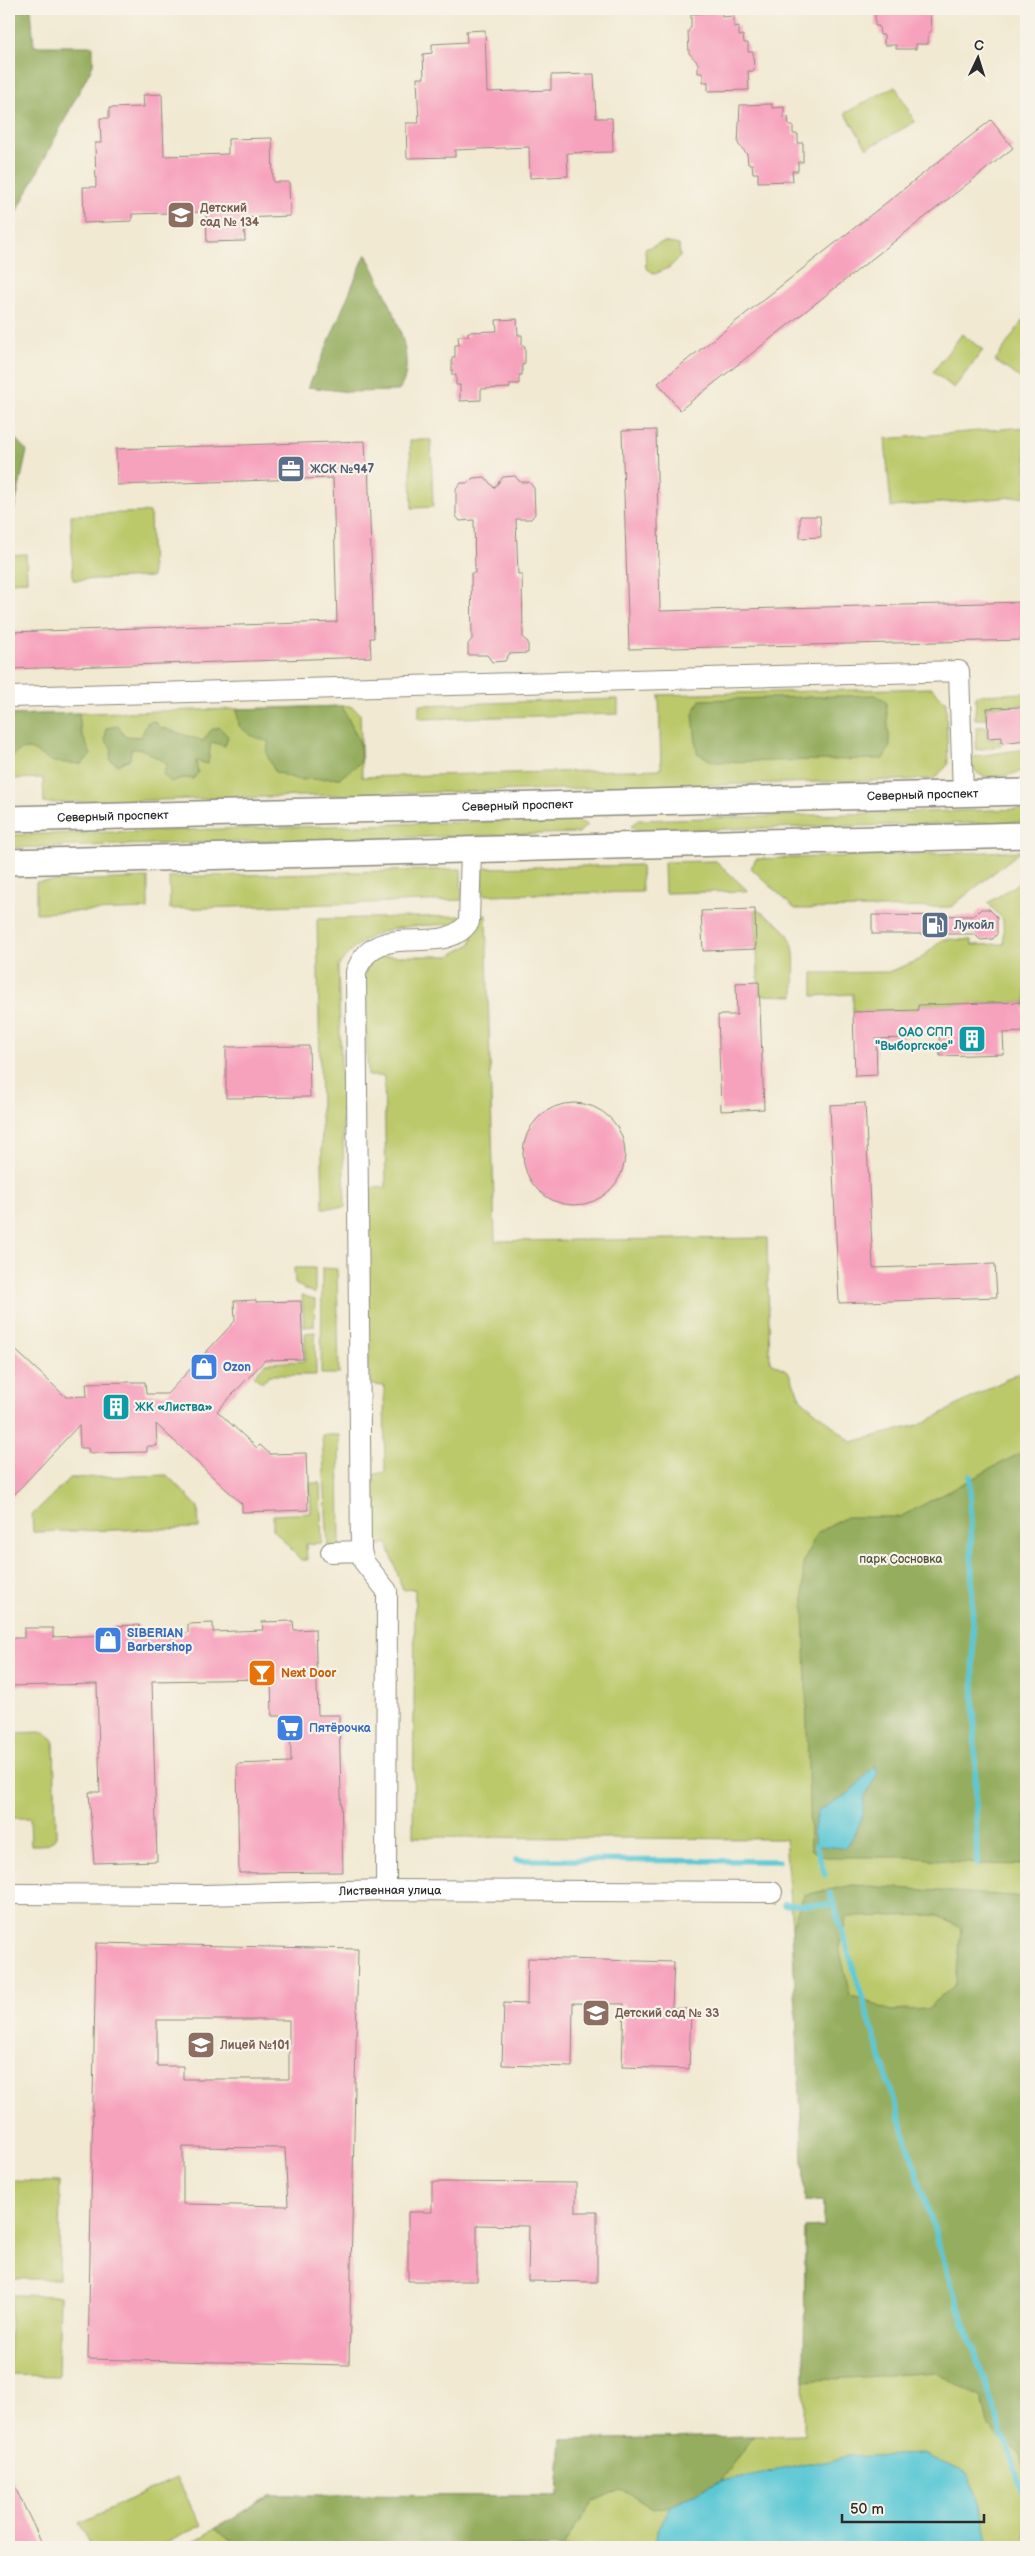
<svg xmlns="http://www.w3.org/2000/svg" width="1035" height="2556" font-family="'Balsamiq Sans',sans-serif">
  <rect width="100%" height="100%" fill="#f7f3e8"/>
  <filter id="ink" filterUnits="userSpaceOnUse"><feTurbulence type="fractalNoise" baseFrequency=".02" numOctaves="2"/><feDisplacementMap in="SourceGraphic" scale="10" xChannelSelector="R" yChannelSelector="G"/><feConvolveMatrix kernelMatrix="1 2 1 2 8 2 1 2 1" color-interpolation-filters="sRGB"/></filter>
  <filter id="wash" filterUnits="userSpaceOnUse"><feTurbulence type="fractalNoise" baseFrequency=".0096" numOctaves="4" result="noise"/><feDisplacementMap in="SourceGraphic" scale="20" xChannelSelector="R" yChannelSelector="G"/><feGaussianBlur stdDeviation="1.12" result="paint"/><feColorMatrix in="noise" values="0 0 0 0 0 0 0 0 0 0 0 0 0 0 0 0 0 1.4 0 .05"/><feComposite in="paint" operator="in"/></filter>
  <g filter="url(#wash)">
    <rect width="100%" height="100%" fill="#f1e9d2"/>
    <path fill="#bcc96a" stroke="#747a4a" d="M895,86L915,122L867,148L845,113Z
      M664,242L679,245L680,257L670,267L655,274L646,268L645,249Z
      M1023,320L1026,322V382L995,361Z
      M962,334L983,350L954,388L933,372Z
      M1026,427V496L891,507L885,439Z
      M410,440H431L433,507L412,508Z
      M150,512L152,577L73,580L71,515Z
      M26,554L27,581L9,582V555Z
      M932,688L946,702L948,765L934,779L44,803L43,778L9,779V715L350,706L360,713L362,777L661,769L659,695Z
      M1026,693V705L986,707V719H975L976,695Z
      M618,699V714L419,719V705Z
      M976,727H987V739H1000L1001,746L976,750Z
      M1026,749V770C1007,776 971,787 971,757Z
      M1026,809V822L638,831L631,826L638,820Z
      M576,819L587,825L579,833L9,848V835Z
      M1021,851L951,907L795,909L751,868L756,859Z
      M716,861L748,891L665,893L664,862Z
      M641,865L642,892L483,895V868Z
      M461,869L462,900L170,909L169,877Z
      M148,878V909L36,913V882Z
      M1026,878V1008L1024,1002L918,1005V1010L853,1012V994L813,996V973L888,972L919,960L943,939L971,940L972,945L1004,944L1003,920L988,903Z
      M755,909C802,934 794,948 794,996L759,995Z
      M486,915L495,1241L767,1238L770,1362L788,1371L801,1399L852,1442L922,1424L1026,1369V2547H185L270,2495L557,2496L561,2440L804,2435L805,2228L824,2227V2201H805L792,1926L785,1839L413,1837L415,1589L403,1590L387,1543L378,1546L371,1540L369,1476L385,1472L384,1386L367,1384L370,1188L386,1187L384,1076H368L363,979L369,963L378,956H449L471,944L476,916Z
      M463,916L456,924C407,927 370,922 338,966L345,1207L323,1208L317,919Z
      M294,1268H315V1294L295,1284Z
      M322,1268L337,1269L339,1374H321Z
      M302,1295L315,1300L314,1326L304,1327Z
      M315,1332L316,1375H269L262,1383L254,1376L266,1363L305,1361V1333Z
      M322,1435H339L340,1548L328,1549Z
      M167,1475L198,1507L199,1528L33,1532L32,1515L70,1478Z
      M310,1483H320L322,1543L306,1544L307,1560H301L273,1529V1515L311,1513Z
      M45,1732L54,1740L56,1836C50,1846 42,1845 31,1845L30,1818H12L10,1733Z
      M11,2181L60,2182L59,2279H10Z
      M11,2295L60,2296L58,2376L9,2375Z
      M176,2478L202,2525L158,2547H92L79,2523Z"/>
    <path fill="#95ad5e" stroke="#606c44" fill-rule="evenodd" d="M9,9H31L34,46H93V65L9,227Z
      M366,254C381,286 424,359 398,391L349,392L308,387C330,343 346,298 366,254Z
      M9,432L27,451L13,515H9Z
      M875,695L886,701L890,746L883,759L714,762L697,753L693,714L700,700Z
      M342,706L360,743L361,762L340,778L299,780L275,772L266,753L269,742L252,736L239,726L237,709Z
      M79,713L81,732L91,755L81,764L54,762L30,749L20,750L9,760V715Z
      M154,721L160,727L203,741L211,730L219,727L228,736L225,746L211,742L208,764L196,761L198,773L193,779L183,778L171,782L163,775L167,764L142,749H131L130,759L118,765L110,760L112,749L105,740L106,728L118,726L124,736L141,737L147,723Z
      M1026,1450V1865L977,1864L911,1857H826L810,1850L803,1563L816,1534L846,1517H900Z
      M852,1885L1026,1897V2478L1020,2454L988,2425L982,2399L936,2372L804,2381L805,2228L824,2227V2201H805L792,1926L804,1895ZM937,1915L961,1928L956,1984L927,2009L891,2011L850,1995L839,1947L847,1917Z
      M754,2436L721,2481L671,2506L653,2509L621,2489L592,2502L562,2547H243L215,2529L270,2495L557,2496L561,2440Z"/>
    <path fill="#5cc8d5" stroke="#447a80" d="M875,1765L878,1773L864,1798L863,1814L856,1832L844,1848L816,1846L813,1832L818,1811L851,1792Z
      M922,2454L967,2473L982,2507L989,2547H655L657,2530L671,2506L721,2481L845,2457Z"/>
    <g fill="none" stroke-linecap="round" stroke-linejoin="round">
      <path stroke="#5cc8d5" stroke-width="5.5" d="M970,1475L977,1864
        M816,1846L825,1875
        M516,1860L778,1861
        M830,1893L953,2290L1026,2501
        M784,1905H834"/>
    </g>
    <g id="blocks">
      <path fill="#f7a2bd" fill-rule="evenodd" d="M875,9H930L931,31L928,35V44H916V49H896V45H884V35H880L879,26H875Z
        M722,12V17L734,16V27L739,26V36L743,35L744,43H748V52H753L754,71H748L749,90L708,91V82H703V73H698V63L689,53L688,31L691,27V14Z
        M485,30L487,92L551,90V75L594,74L596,118H612L613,152L567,153L568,176L530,178L529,147L455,150V157L407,158L406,123H419L417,78H424L423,54L432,53V44L467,42L466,31Z
        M162,94L164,156L228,154V139L272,138L273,182H289L290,216L244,218L245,241L207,242L206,212L132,214V221L84,223L83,187H96L95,143H101L100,118H109V108L144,107L143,95Z
        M772,104V108L784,107V118L788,117L789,126H793V134H798V143H803V162H798V171H792L793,181L758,182V173H753L752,164H748L747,154L738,144L740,105Z
        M991,120L1013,148L680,410L658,383Z
        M517,319L518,335H522V346H525V364L522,365V375H519V384H510V388L481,389V400L460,401V385H456V375H452V357H455V345H459L458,336H468V332L497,331L496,320Z
        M656,430L660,611L1026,602V640L629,649L622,431Z
        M365,441L366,462H368L374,638H370L371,657L9,669V632L337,622L333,478L117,485L116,449Z
        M515,476L520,482H529L534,488L535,514L531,519H516L518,574H522L523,638L528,642V653L509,654L505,661L492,662L487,655H468V644L472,639L471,573H475L474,520L460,521L456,516V489L461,483H468L473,478L485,477L494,488L503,477Z
        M800,516H820L821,537L800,538Z
        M1026,707V740L1002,743V737L988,738L987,708Z
        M755,909L756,949L703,951L701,911Z
        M981,909H989L997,917V934L993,939L981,940L974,934H872V915L974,916Z
        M759,982L764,1109L721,1111L718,1015H737L736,983Z
        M1024,1002L1026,1032L1003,1033L1004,1054L940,1056L939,1034L905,1035V1038L876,1039L877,1075L855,1076L853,1012L918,1010V1005Z
        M309,1046L310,1097L226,1098V1047Z
        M523 1154a51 51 0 1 1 102 0a51 51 0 1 1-102 0Z
        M865,1103L873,1268L995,1264L997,1297L839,1303L830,1105Z
        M256,1300V1302L301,1301L303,1359L265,1360L217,1411L257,1448L260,1445L270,1454L306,1453L308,1510L242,1512V1504L156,1424L157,1446H147V1452L89,1453L88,1448H80L79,1425L9,1500L11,1423L9,1344L66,1397L87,1396L86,1383L130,1382H145L146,1394H167L235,1321L234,1301Z
        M293,1621L294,1630L315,1629L318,1715H339L343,1872L239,1873L237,1764L291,1762L290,1716H272L271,1679L152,1681L157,1861L94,1863L89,1792H100L97,1684L9,1686V1638H24V1628H53V1637L114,1635V1626L139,1625L140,1634L188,1633V1624L213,1623V1632L236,1631L263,1630L262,1622Z
        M96,1943L358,1949L349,2365L88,2359ZM157,2020H289V2079H183V2066H157ZM183,2147L285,2148L288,2206L183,2204Z
        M528,1958L674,1962L672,2008L691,2009L689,2069L622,2067L624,2004L573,2003L572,2067L502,2065L504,2003L527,2004Z
        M432,2182L576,2183V2212H597V2282L528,2281L529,2226L477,2225V2281H408V2212H432Z
        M9,2475L44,2547H9Z"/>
    </g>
  </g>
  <g filter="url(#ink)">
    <use href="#blocks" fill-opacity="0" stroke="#8e8a7e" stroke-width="1"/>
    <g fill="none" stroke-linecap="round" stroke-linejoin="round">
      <defs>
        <g id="minor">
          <path d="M9,697L959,671L963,794"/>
          <path d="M361,1551L356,972C377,915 442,961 469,922L471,849"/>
          <path d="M331,1552L361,1551L364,1562L387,1591L386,1890"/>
          <path id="s1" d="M9,1894L203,1895L386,1890L772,1892"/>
        </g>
        <g id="major">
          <path id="s2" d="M9,819L1026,792"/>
          <path d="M9,862L1026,835"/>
        </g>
      </defs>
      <use href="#minor" stroke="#8e8a7e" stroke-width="22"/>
      <use href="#major" stroke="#8e8a7e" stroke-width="28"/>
      <use href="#minor" stroke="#fff" stroke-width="20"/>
      <use href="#major" stroke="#fff" stroke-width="25"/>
    </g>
  </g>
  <defs>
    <symbol id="school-square" viewBox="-11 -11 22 22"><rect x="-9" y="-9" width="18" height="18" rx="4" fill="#8d6e63" stroke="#f7f3e8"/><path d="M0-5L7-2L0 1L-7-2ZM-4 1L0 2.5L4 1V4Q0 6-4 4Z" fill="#fff"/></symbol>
    <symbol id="office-square" viewBox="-11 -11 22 22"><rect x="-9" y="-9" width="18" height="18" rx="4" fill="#5c6f8a" stroke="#f7f3e8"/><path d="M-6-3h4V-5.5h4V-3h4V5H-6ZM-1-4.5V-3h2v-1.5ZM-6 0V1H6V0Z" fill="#fff"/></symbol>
    <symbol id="fuel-square" viewBox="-11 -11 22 22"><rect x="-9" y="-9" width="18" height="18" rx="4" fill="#5c6f8a" stroke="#f7f3e8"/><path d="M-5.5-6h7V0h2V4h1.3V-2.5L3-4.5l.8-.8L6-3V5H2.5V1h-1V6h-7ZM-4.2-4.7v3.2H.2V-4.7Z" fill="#fff"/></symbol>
    <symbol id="building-square" viewBox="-11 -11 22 22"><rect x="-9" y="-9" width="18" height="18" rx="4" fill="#0f9aa8" stroke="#f7f3e8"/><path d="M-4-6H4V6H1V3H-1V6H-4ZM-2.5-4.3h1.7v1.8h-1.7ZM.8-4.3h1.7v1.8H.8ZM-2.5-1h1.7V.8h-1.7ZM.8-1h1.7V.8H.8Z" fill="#fff"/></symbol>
    <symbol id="shop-square" viewBox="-11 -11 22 22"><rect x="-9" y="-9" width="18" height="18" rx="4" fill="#3f7fe0" stroke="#f7f3e8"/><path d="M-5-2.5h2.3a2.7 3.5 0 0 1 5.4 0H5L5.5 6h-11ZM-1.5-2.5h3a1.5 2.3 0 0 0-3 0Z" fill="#fff"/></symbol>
    <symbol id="bar-square" viewBox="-11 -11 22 22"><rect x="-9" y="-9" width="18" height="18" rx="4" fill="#e8710a" stroke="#f7f3e8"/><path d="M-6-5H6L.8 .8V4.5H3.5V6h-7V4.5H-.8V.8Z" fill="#fff"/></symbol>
    <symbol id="supermarket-square" viewBox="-11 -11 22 22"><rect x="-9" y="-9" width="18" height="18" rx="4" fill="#3f7fe0" stroke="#f7f3e8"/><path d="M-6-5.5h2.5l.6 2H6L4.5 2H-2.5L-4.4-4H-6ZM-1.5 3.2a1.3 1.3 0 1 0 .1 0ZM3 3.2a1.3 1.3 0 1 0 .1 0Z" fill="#fff"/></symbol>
  </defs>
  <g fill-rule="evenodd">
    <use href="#school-square" x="165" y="199" width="32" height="32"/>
    <use href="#office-square" x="275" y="453" width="32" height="32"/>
    <use href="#fuel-square" x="919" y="909" width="32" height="32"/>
    <use href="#building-square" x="956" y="1023" width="32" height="32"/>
    <use href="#shop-square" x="188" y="1351" width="32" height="32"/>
    <use href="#building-square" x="100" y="1391" width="32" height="32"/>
    <use href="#shop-square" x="92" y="1624" width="32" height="32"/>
    <use href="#bar-square" x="246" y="1657" width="32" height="32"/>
    <use href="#supermarket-square" x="274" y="1712" width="32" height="32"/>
    <use href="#school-square" x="580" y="1997" width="32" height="32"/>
    <use href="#school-square" x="185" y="2029" width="32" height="32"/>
  </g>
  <g text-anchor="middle" stroke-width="4.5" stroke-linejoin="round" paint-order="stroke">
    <g font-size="12" font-weight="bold" fill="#785e54" stroke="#f7f3e8" text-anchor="start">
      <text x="200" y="212">Детский<tspan x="200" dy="14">сад № 134</tspan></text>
      <text x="615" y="2017">Детский сад № 33</text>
      <text x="220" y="2049">Лицей №101</text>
    </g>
    <g font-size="12" font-weight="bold" fill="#4e5e75" stroke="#f7f3e8" text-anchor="start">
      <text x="310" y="473">ЖСК №947</text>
      <text x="954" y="929">Лукойл</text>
    </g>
    <g font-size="12" fill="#2b2b2b" stroke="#f7f3e8">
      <text dy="4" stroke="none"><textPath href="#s2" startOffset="914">Северный проспект</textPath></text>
      <text dy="4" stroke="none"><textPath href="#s2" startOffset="509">Северный проспект</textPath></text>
      <text dy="4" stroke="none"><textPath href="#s2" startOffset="104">Северный проспект</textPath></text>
      <text dy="4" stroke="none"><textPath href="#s1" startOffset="381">Лиственная улица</textPath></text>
    </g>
    <g font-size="12" font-weight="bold" fill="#0d838f" stroke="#f7f3e8" text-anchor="end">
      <text x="953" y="1036">ОАО СПП<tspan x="953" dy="14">"Выборгское"</tspan></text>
      <text x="135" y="1411" text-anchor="start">ЖК «Листва»</text>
    </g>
    <g font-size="12" font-weight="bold" fill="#366cbe" stroke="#f7f3e8" text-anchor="start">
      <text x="223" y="1371">Ozon</text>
      <text x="127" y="1637">SIBERIAN<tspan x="127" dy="14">Barbershop</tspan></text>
      <text x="309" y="1732">Пятёрочка</text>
    </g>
    <g font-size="12" fill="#4f523b" stroke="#f7f3e8">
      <text x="901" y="1563">парк Сосновка</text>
    </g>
    <g font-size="12" font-weight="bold" fill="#c56008" stroke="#f7f3e8" text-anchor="start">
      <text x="281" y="1677">Next Door</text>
    </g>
  </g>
  <rect width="1035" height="2556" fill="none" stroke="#f7f3e8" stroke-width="30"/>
  <g transform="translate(978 58) rotate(4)" stroke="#f7f3e8" stroke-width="4" paint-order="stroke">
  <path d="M0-4L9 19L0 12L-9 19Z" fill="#2b2b2b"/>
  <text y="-8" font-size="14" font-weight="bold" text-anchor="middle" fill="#2b2b2b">С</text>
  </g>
  <path d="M842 2514v8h142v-8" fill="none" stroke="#2b2b2b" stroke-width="2.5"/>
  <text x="850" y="2514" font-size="15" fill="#2b2b2b" stroke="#f7f3e8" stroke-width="4" paint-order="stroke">50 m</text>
</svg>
